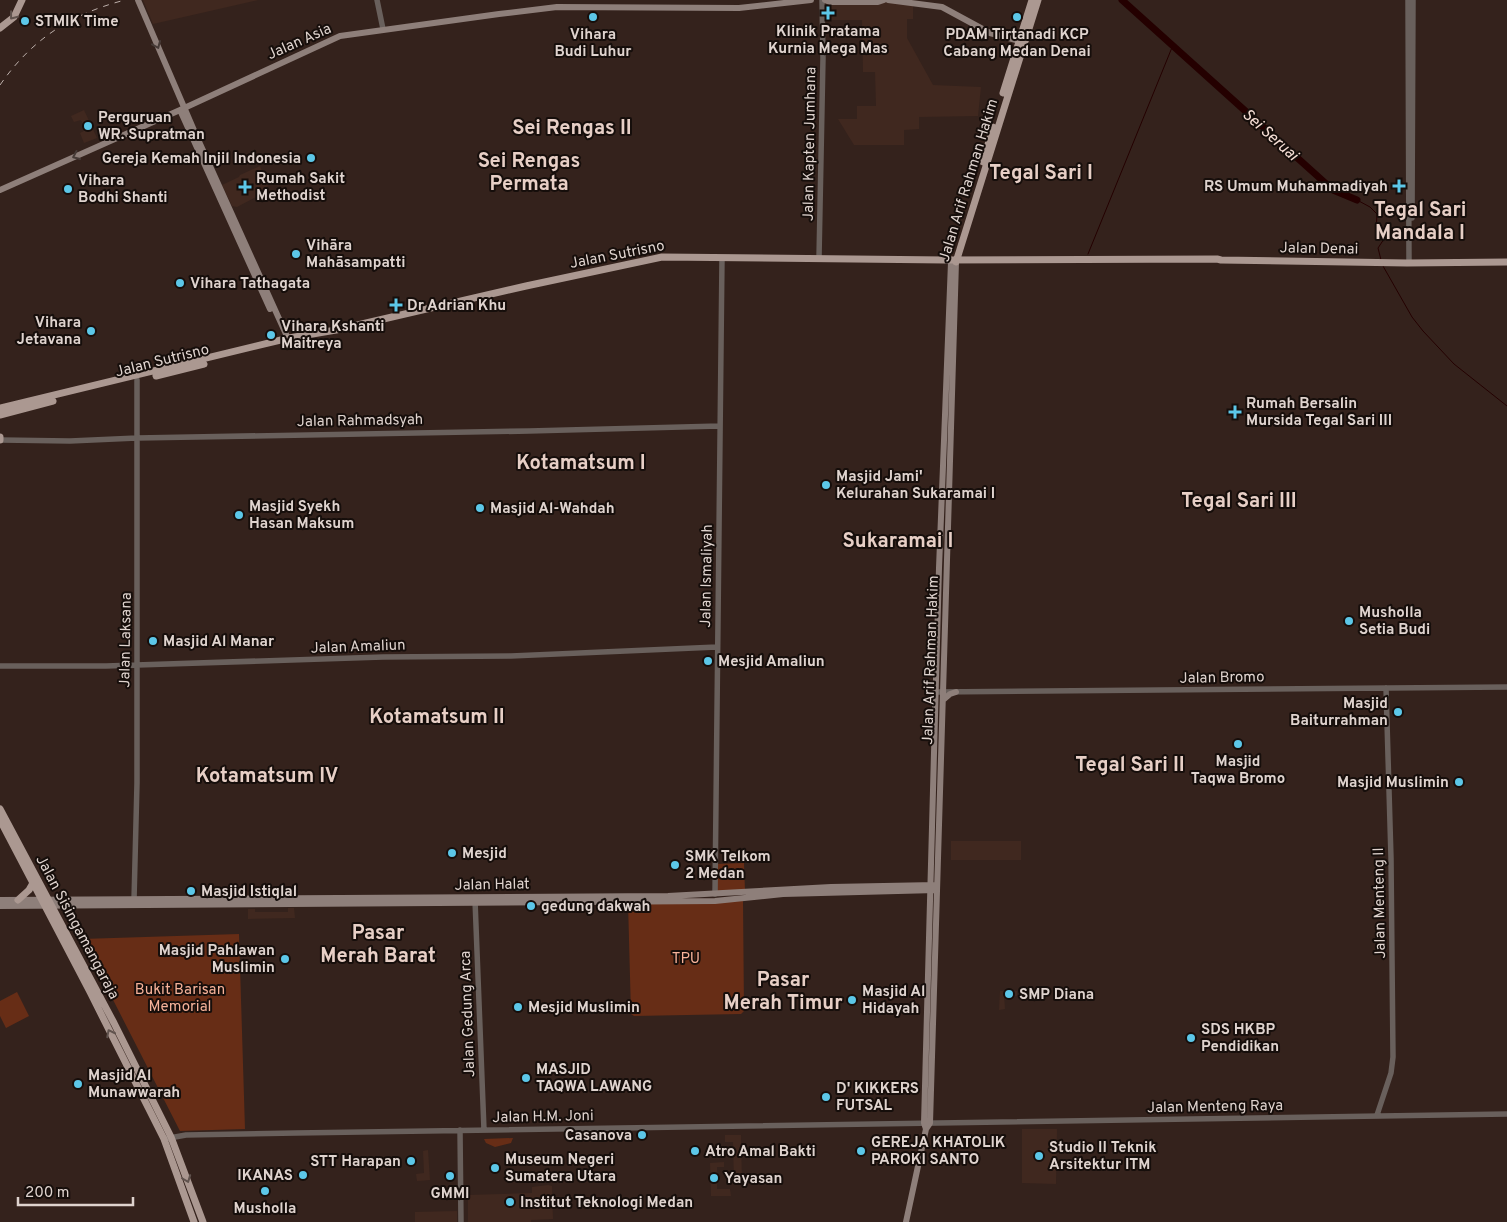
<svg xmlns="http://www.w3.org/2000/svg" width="1507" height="1222" font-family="Overpass,sans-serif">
  <rect width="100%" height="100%" fill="#34221c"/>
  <path fill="#40281f" d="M143,0H258L153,24Z
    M822,0H913V19H907V38L933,85L981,87L978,116L919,117V129L904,130V145H854L838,119H857V106H876L875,72H863L862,20H822Z
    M84,110L97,138L84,143L80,133L86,130L81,120L74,122L71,116Z
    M260,166L268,186L263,189L256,197L237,207L232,206L222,185L239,177L240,175Z
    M951,841H1021V860H951Z
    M288,908H294L295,918L248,919V909H255V912H288Z
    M1000,991H1017V996H1004L1005,1009L999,1010Z
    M1022,1129H1057L1056,1184L1022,1183Z
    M725,1135H741L742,1184H734L733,1142H725Z
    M428,1150L430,1180L417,1181L416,1174L424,1173L423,1151Z
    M724,1162V1167H717V1189H730L731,1196H711L710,1163Z
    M548,1185L552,1186L553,1219L531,1220V1222H468V1195L532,1193V1187Z
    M457,1211V1222H415V1212Z"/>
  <path fill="#672d16" d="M744,863L745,891L716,892L715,864Z
    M743,901L744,1011L741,1014L634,1016L631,1014L628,902Z
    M239,934L245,1129L180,1131L82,939Z
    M17,992L29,1016L6,1028L0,1016V1001Z
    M513,1138L511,1143L495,1147L486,1143L484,1139Z"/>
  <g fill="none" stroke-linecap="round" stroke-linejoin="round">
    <path stroke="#240000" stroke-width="1" d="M1357,200L1370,207L1377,214L1376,233L1377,235L1383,237L1384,239L1378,248L1381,260
      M1088,254L1173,45
      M1383,266L1412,317L1423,331L1454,364L1507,406"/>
    <path stroke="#240000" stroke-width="7" d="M1122,0L1333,190L1357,200"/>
    <path stroke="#69605c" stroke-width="5.5" d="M377,0L383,29
      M1408,0L1409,263
      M1412,218L1413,0
      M819,258L823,58L822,0
      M1,440L70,441L137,438L529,431L720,426
      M0,666H106L383,657L511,656L717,647
      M937,692L1507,687
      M715,894L722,258
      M134,900L137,783V380
      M475,900L484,1130
      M1377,1115L1391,1073L1393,1057L1391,858L1386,688
      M460,1130L461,1222
      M164,1139L186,1135L296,1133L1507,1114"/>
    <path stroke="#8e7f7a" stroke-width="6" d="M138,0L196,135L290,343
      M825,0L830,2H878L884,0
      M888,0L942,7L990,33L1023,42
      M180,110L270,309
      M0,190L180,110L340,36L499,14L557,7L739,8L811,0
      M943,700L950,694L956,692
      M0,900L668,896L831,887L936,885
      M0,906L715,901L783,894L936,890
      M926,1129L924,1123L939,568L951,262
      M906,1222L926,1129L930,1123L956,262"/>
    <path stroke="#ab9891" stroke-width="7" d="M0,28L14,17L22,0
      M1003,93L1032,0
      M983,162L993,127
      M956,262L1038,0
      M156,376L204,364
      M0,408L289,338L336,330L526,286L662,257L945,260L1217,259L1221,260L1407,263L1507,262
      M0,415L53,401
      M0,437V440
      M0,809L114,1023L171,1137L203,1222
      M0,820L90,992L164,1139L194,1222
      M18,900L29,890L33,883"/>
    <path stroke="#bcafaa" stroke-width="1" stroke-dasharray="6 6" stroke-linecap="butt" d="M0,85C32,39 71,14 125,0"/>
  </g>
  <defs><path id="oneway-chevron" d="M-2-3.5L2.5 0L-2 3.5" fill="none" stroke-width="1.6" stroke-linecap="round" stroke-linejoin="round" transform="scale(1.25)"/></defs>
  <g stroke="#60534e">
    <use href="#oneway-chevron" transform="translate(13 16) rotate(128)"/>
    <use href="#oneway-chevron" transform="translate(110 1033) rotate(-117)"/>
    <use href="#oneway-chevron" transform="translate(187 1179) rotate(69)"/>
  </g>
  <g stroke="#463b37">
    <use href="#oneway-chevron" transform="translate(157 45) rotate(67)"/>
    <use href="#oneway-chevron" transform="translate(76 156) rotate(156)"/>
  </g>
  <g fill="#5cc7e8" stroke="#160e0b" stroke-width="2">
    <path d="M825.5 5.5h5v5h5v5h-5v5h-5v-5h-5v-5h5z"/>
    <circle cx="593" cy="17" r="5"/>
    <circle cx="1017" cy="17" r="5"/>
    <circle cx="25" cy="21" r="5"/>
    <circle cx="88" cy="126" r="5"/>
    <circle cx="311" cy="158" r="5"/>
    <path d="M1396.5 178.5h5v5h5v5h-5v5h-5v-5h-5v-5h5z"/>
    <path d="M242.5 179.5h5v5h5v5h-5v5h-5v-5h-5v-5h5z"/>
    <circle cx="68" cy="189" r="5"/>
    <circle cx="296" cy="254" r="5"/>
    <circle cx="180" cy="283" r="5"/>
    <path d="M393.5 297.5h5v5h5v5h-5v5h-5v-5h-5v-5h5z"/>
    <circle cx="91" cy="331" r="5"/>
    <circle cx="271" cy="335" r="5"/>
    <path d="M1232.5 404.5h5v5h5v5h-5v5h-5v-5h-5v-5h5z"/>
    <circle cx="826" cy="485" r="5"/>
    <circle cx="480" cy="508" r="5"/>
    <circle cx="239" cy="515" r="5"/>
    <circle cx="1349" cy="621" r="5"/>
    <circle cx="153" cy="641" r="5"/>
    <circle cx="708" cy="661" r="5"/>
    <circle cx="1398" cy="712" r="5"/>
    <circle cx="1238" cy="744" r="5"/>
    <circle cx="1459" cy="782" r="5"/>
    <circle cx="452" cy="853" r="5"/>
    <circle cx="675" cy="865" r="5"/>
    <circle cx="191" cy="891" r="5"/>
    <circle cx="531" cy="906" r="5"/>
    <circle cx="285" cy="959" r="5"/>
    <circle cx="1009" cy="994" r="5"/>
    <circle cx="852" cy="1000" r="5"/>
    <circle cx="518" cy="1007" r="5"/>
    <circle cx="1191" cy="1038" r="5"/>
    <circle cx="526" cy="1078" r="5"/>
    <circle cx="78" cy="1084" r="5"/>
    <circle cx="826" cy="1097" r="5"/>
    <circle cx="642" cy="1135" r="5"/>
    <circle cx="695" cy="1151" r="5"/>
    <circle cx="861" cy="1151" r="5"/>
    <circle cx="1039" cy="1156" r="5"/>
    <circle cx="411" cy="1161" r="5"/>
    <circle cx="495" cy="1168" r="5"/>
    <circle cx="303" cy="1175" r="5"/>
    <circle cx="450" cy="1176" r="5"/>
    <circle cx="714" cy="1178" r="5"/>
    <circle cx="265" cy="1191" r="5"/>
    <circle cx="510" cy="1202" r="5"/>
  </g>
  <g text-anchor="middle" stroke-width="4" stroke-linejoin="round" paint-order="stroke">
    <g font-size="15" font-weight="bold" fill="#dfd3ce" stroke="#160e0b" text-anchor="start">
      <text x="35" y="26">STMIK Time</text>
      <text x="828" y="36" text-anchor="middle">Klinik Pratama<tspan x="828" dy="17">Kurnia Mega Mas</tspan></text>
      <text x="593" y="39" text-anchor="middle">Vihara<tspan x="593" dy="17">Budi Luhur</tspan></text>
      <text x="1017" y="39" text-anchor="middle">PDAM Tirtanadi KCP<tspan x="1017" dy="17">Cabang Medan Denai</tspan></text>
      <text x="98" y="122">Perguruan<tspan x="98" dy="17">WR. Supratman</tspan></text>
      <text x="301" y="163" text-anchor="end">Gereja Kemah Injil Indonesia</text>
      <text x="256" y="183">Rumah Sakit<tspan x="256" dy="17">Methodist</tspan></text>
      <text x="78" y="185">Vihara<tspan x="78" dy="17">Bodhi Shanti</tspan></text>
      <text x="1388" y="191" text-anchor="end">RS Umum Muhammadiyah</text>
      <text x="306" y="250">Vihāra<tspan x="306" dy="17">Mahāsampatti</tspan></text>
      <text x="190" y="288">Vihara Tathagata</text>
      <text x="407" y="310">Dr Adrian Khu</text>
      <text x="81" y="327" text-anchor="end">Vihara<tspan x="81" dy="17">Jetavana</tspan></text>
      <text x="281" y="331">Vihara Kshanti<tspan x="281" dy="17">Maitreya</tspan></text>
      <text x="1246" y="408">Rumah Bersalin<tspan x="1246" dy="17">Mursida Tegal Sari III</tspan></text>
      <text x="836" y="481">Masjid Jami'<tspan x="836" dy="17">Kelurahan Sukaramai I</tspan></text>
      <text x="249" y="511">Masjid Syekh<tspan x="249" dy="17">Hasan Maksum</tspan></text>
      <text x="490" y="513">Masjid Al-Wahdah</text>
      <text x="1359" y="617">Musholla<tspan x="1359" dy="17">Setia Budi</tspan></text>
      <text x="163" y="646">Masjid Al Manar</text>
      <text x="718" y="666">Mesjid Amaliun</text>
      <text x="1388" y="708" text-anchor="end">Masjid<tspan x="1388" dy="17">Baiturrahman</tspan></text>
      <text x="1238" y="766" text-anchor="middle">Masjid<tspan x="1238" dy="17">Taqwa Bromo</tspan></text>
      <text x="1449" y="787" text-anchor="end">Masjid Muslimin</text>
      <text x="462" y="858">Mesjid</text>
      <text x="685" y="861">SMK Telkom<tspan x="685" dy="17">2 Medan</tspan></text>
      <text x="201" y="896">Masjid Istiqlal</text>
      <text x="541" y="911">gedung dakwah</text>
      <text x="275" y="955" text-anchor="end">Masjid Pahlawan<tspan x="275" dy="17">Muslimin</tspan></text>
      <text x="862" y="996">Masjid Al<tspan x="862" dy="17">Hidayah</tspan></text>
      <text x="1019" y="999">SMP Diana</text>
      <text x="528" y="1012">Mesjid Muslimin</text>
      <text x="1201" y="1034">SDS HKBP<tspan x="1201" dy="17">Pendidikan</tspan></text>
      <text x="536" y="1074">MASJID<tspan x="536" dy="17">TAQWA LAWANG</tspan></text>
      <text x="88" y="1080">Masjid Al<tspan x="88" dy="17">Munawwarah</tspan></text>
      <text x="836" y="1093">D' KIKKERS<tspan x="836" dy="17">FUTSAL</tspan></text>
      <text x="632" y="1140" text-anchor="end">Casanova</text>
      <text x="871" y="1147">GEREJA KHATOLIK<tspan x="871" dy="17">PAROKI SANTO</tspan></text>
      <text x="1049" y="1152">Studio II Teknik<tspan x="1049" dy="17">Arsitektur ITM</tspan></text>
      <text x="705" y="1156">Atro Amal Bakti</text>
      <text x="505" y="1164">Museum Negeri<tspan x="505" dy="17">Sumatera Utara</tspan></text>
      <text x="401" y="1166" text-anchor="end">STT Harapan</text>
      <text x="293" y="1180" text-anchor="end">IKANAS</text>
      <text x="724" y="1183">Yayasan</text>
      <text x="450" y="1198" text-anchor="middle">GMMI</text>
      <text x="520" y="1207">Institut Teknologi Medan</text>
      <text x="265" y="1213" text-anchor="middle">Musholla</text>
    </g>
    <g font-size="15" fill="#dfd3ce" stroke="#160e0b">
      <text transform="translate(299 41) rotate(-24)" y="5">Jalan Asia</text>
      <text transform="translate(809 144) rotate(-89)" y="5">Jalan Kapten Jumhana</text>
      <text transform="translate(968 180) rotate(-73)" y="5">Jalan Arif Rahman Hakim</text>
      <text transform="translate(1319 248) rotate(1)" y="5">Jalan Denai</text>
      <text transform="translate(617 254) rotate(-11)" y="5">Jalan Sutrisno</text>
      <text transform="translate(162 360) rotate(-14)" y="5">Jalan Sutrisno</text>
      <text transform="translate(360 420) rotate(-1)" y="5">Jalan Rahmadsyah</text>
      <text transform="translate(706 576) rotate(-89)" y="5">Jalan Ismaliyah</text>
      <text transform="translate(125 640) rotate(-89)" y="5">Jalan Laksana</text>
      <text transform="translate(358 646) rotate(-2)" y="5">Jalan Amaliun</text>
      <text transform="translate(930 660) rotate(-88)" y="5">Jalan Arif Rahman Hakim</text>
      <text transform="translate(1222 677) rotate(-1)" y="5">Jalan Bromo</text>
      <text transform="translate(492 884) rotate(-1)" y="5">Jalan Halat</text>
      <text transform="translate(1379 903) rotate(-91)" y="5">Jalan Menteng II</text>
      <text transform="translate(78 927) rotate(62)" y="5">Jalan Sisingamangaraja</text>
      <text transform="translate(467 1014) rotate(-92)" y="5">Jalan Gedung Arca</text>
      <text transform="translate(1215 1106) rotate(-1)" y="5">Jalan Menteng Raya</text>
      <text transform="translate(543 1116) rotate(-1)" y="5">Jalan H.M. Joni</text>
    </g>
    <g font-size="15" fill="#f7b299" stroke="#160e0b">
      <text x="686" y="963">TPU</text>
      <text x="180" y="994">Bukit Barisan<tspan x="180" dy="17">Memorial</tspan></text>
    </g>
    <g font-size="16" font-style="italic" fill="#f6ded5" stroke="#160e0b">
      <text transform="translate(1271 134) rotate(42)" y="6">Sei Seruai</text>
    </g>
    <g font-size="20" font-weight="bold" fill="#e7cfc6" stroke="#160e0b">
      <text x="572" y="134">Sei Rengas II</text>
      <text x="529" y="167">Sei Rengas<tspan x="529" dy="23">Permata</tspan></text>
      <text x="1041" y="179">Tegal Sari I</text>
      <text x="1420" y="216">Tegal Sari<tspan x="1420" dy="23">Mandala I</tspan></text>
      <text x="581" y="469">Kotamatsum I</text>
      <text x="1239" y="507">Tegal Sari III</text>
      <text x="898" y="547">Sukaramai I</text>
      <text x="437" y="723">Kotamatsum II</text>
      <text x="1130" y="771">Tegal Sari II</text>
      <text x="267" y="782">Kotamatsum IV</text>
      <text x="378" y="939">Pasar<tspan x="378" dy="23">Merah Barat</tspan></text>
      <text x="783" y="986">Pasar<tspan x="783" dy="23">Merah Timur</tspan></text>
    </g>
  </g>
  <path d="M18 1197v8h115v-8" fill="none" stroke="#dfd3ce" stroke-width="2.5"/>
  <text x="25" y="1197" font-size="15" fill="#dfd3ce" stroke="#160e0b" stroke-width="4" paint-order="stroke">200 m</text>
</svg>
